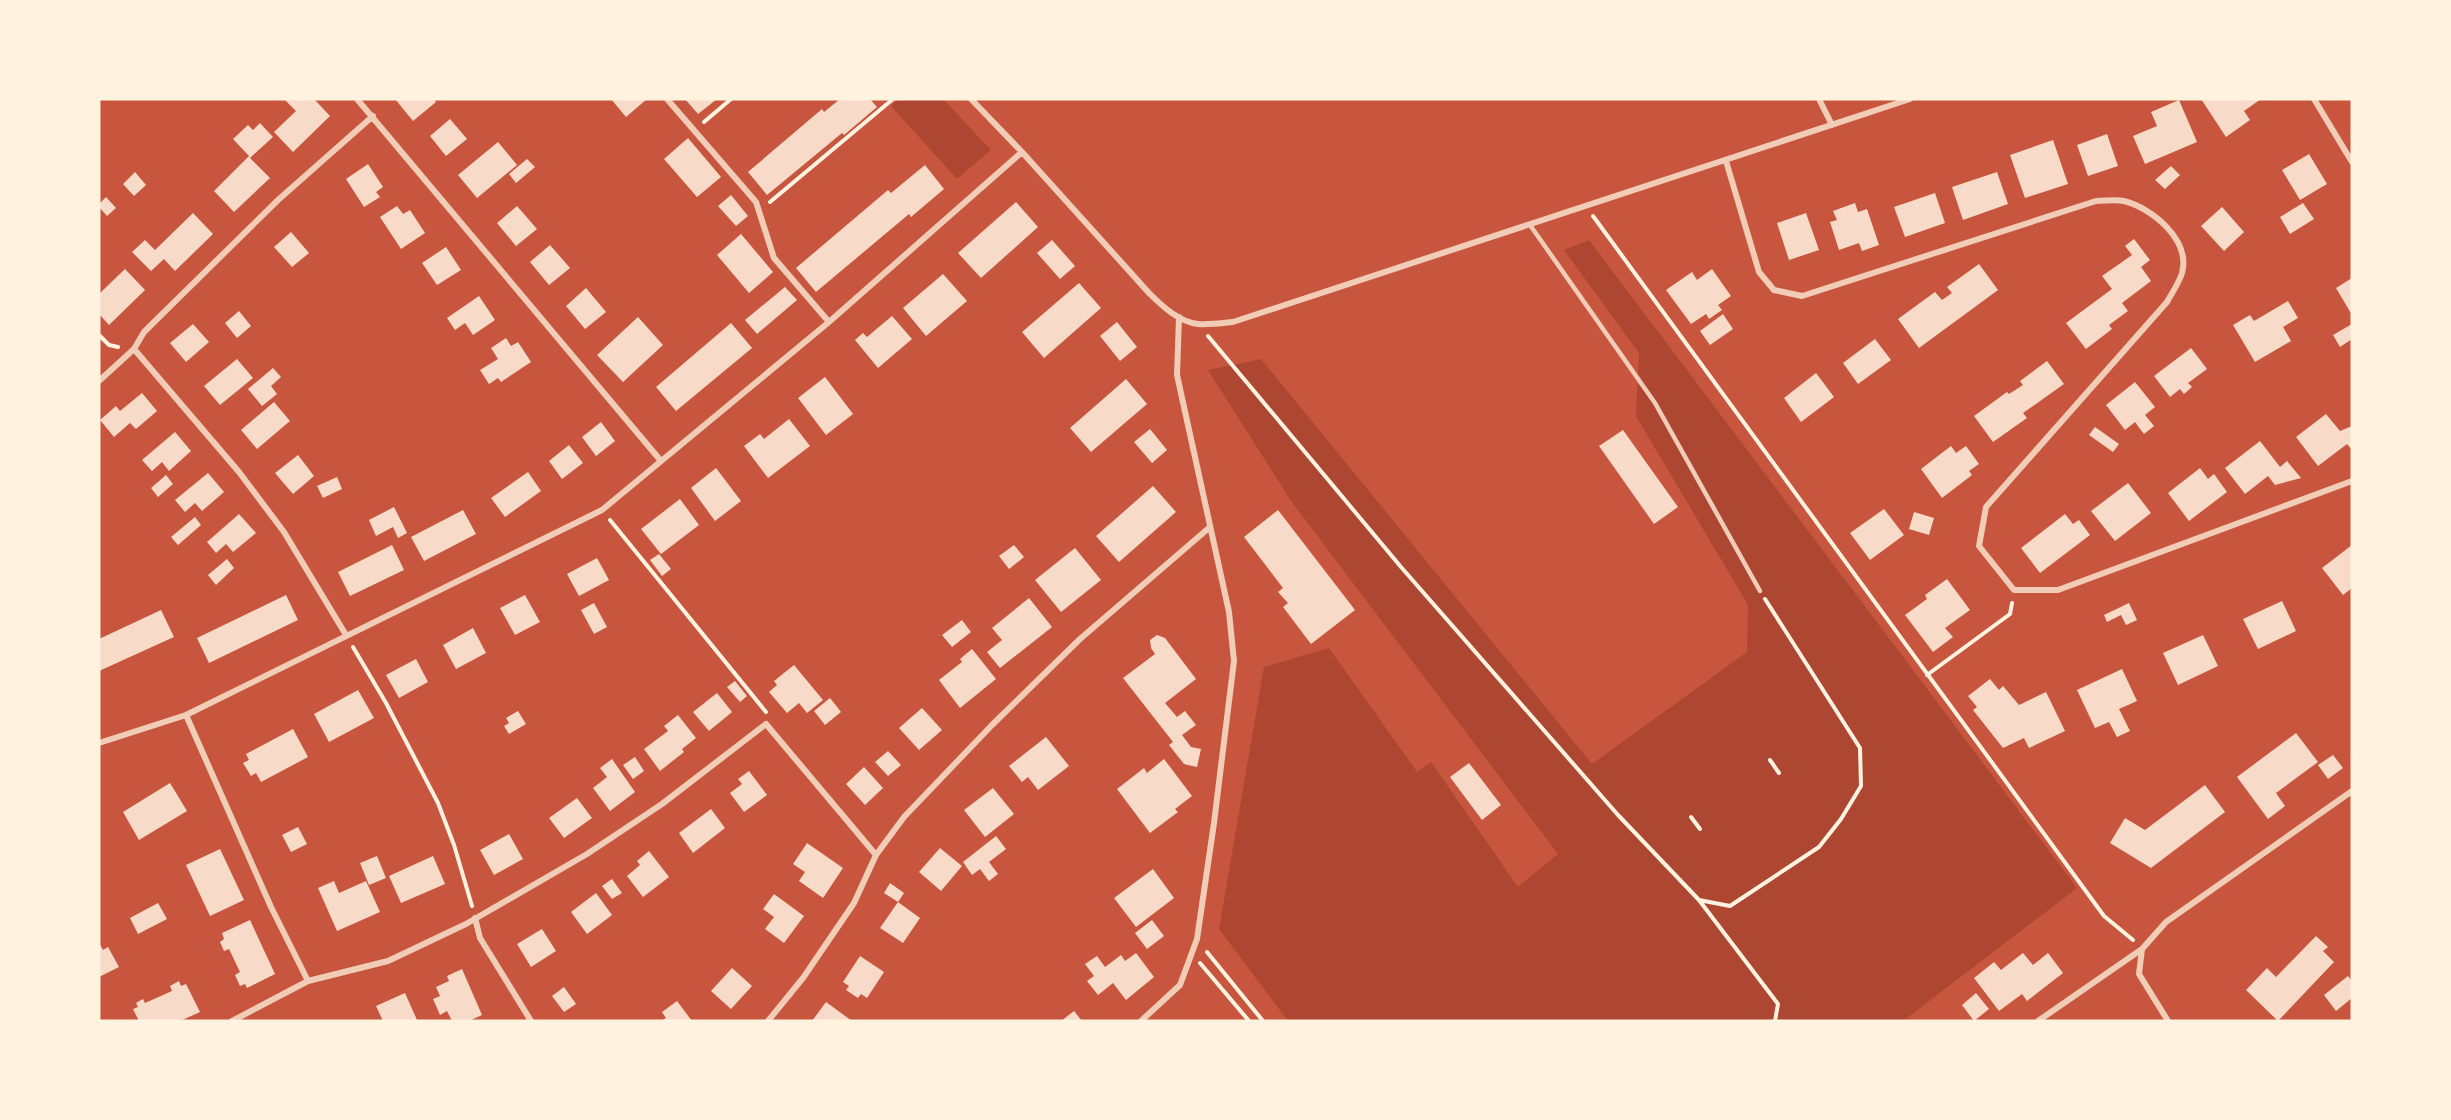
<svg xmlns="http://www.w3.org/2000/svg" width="2451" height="1120" font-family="Overpass,sans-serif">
  <rect width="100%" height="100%" fill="#c8553d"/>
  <path fill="#ae4732" d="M900,99H943L991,150L957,179L891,106Z
    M1589,240L2077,888L1903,1021H1288L1219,929L1264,667L1329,648L1417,772L1431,762L1518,887L1558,854L1291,501L1208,370L1261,359L1592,764L1747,652L1748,605L1636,416L1639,353L1564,250Z"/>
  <path fill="#f7dbc8" d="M284,99H314L330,116L293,152L274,132L296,111Z
    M395,99H434L436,102L413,121Z
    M611,99H647L626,117Z
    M685,99H717L698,114Z
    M840,99H870L877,107L844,135L842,133L767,195L748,172L822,109L824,112Z
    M2201,99H2261L2244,111L2250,120L2226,137Z
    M2179,100L2197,142L2145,164L2133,136L2157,126L2151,112Z
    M450,119L467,139L446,156L430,136Z
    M260,123L273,137L250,158L270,178L234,212L214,191L249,156L233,139L248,125L253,130Z
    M2107,134L2118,166L2088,176L2077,145Z
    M688,138L721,177L697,197L664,159Z
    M2053,140L2068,184L2025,198L2010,155Z
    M498,142L517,165L477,198L458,175Z
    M2309,154L2327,184L2300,200L2282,170Z
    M527,159L535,167L516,183L509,174Z
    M368,164L383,187L376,192L380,197L364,207L346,179Z
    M925,165L944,189L911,217L909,214L816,292L796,268L888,190L891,193Z
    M2171,166L2180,175L2165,189L2155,180Z
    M135,172L146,185L134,196L123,184Z
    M1997,172L2008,204L1963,220L1952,187Z
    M1935,193L1945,223L1905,237L1894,207Z
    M731,195L748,216L736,226L718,206Z
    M106,197L116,208L107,216L99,207V204Z
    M1016,202L1038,227L981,278L958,253Z
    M1855,203L1858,212L1867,209L1879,245L1862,251L1859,243L1839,250L1830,222L1837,220L1833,211Z
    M2303,203L2314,219L2290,234L2280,217Z
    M397,206L403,214L410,210L425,233L401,249L380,217Z
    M517,206L537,229L516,246L497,223Z
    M2222,207L2244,232L2224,251L2201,226Z
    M193,213L213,234L175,271L164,259L151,271L132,252L145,240L155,250Z
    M1806,213L1819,250L1789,260L1777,223Z
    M291,232L309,253L292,267L274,247Z
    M741,234L773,272L749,293L717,255Z
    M2134,239L2150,260L2141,267L2151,281L2122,303L2128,311L2109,325L2112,329L2086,349L2066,323L2112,289L2102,276L2132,255L2125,246Z
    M1052,240L1075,266L1060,279L1037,253Z
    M550,245L570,268L549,285L530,262Z
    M446,247L461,270L437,285L422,263Z
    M1979,264L1998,290L1919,348L1898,319L1935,292L1942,300L1952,293L1947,287Z
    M125,269L145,290L109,325L99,314V294Z
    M1712,269L1731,296L1718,305L1722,310L1709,319L1706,314L1691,324L1666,290L1692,272L1697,280Z
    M943,274L967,301L926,336L903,308Z
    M2352,278V315L2336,288Z
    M1079,283L1101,308L1044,358L1022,332Z
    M785,287L797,300L757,334L745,320Z
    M586,288L606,312L585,329L566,306Z
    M479,296L495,320L473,335L465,323L455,330L447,318Z
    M2288,301L2298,318L2283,327L2291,341L2255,362L2233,325L2250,315L2254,321Z
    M239,311L251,326L237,338L225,323Z
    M1723,314L1733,329L1710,345L1700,331Z
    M892,316L912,339L878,368L855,340L863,333L867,337Z
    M638,317L663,345L623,382L597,355Z
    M1117,322L1137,347L1120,361L1100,336Z
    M731,323L752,348L676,411L656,387Z
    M193,324L209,342L186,362L170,343Z
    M2352,324V339L2340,347L2333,335Z
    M506,338L511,346L518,342L531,362L501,382L498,378L489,384L480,370L498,359L491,348Z
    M1875,339L1891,360L1858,384L1843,363Z
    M2191,348L2207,369L2188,383L2192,387L2184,394L2180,389L2170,397L2154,376Z
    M237,359L253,378L220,405L204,386Z
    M2047,361L2064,384L2023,413L2027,418L1993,442L1974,416L2007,392L2009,394L2023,385L2020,381Z
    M273,368L281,377L271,386L277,394L262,406L248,389Z
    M1816,373L1834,397L1801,422L1784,398Z
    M825,377L853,414L826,435L798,398Z
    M1126,379L1147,404L1091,452L1070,428Z
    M2135,382L2155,407L2145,415L2154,426L2144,434L2135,422L2125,430L2106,405Z
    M142,393L157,411L136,429L130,423L114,437L100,420L116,406L120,411Z
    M274,402L290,421L257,449L241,430Z
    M2326,414L2340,431L2352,426V450L2347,444L2318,466L2296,437Z
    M789,419L810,446L768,478L744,446L760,434L764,439Z
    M601,422L615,441L596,456L582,437Z
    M2095,427L2119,444L2113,452L2089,435Z
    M1150,429L1167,450L1152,463L1134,442Z
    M1623,430L1678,507L1654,524L1599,446Z
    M175,432L191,451L169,471L162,462L152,471L142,460Z
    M2260,441L2280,467L2287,461L2301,478L2275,485L2268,476L2245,494L2225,468Z
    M569,445L583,463L562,479L549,461Z
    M1951,446L1956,453L1966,446L1979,464L1969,471L1972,475L1942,498L1921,469Z
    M298,455L314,476L293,494L275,473Z
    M716,468L741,501L715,521L691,488Z
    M2200,468L2208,479L2214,474L2227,492L2189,521L2168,493Z
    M528,472L541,491L505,517L491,498Z
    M208,473L224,492L202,511L195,503L185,512L175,500Z
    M166,475L173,484L158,497L151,488Z
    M337,477L342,489L323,498L317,486Z
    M2128,483L2151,513L2115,541L2091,511Z
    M1153,486L1176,512L1119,562L1096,536Z
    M680,499L699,525L661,554L641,529Z
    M394,507L407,533L398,538L393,527L376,536L369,520Z
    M1884,509L1904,535L1870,560L1850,533Z
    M463,510L476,534L424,561L411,537Z
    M1278,510L1355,610L1311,644L1283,607L1288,603L1278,592L1283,588L1244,537Z
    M1914,512L1934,518L1929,535L1909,529Z
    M239,514L256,533L233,552L226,544L216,553L207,542Z
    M2065,514L2073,524L2079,520L2090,535L2040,573L2021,548Z
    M195,517L201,525L178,545L171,537Z
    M392,545L404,570L350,596L338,572Z
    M1014,545L1024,557L1009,569L999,556Z
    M2352,545V588L2343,595L2322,568Z
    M1075,548L1101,580L1061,612L1035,580Z
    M659,554L671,569L662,576L650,560Z
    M597,558L609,580L579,596L567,574Z
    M227,559L234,568L216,585L208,575Z
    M1947,579L1970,610L1945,628L1953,637L1933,652L1905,615L1927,599L1925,595Z
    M286,595L298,620L209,663L197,638Z
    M525,595L540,622L515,635L500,608Z
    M1029,598L1052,627L1000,668L987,652L1002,640L992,628Z
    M2282,601L2296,631L2258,649L2243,619Z
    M594,603L607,627L594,634L581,610Z
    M2129,603L2137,620L2126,625L2121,615L2107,622L2104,615Z
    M161,610L174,637L99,671V639Z
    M962,620L971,632L952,647L942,635Z
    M473,628L486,653L456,669L443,645Z
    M1157,635L1165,638L1196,679L1165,703L1177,717L1185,711L1196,725L1182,735L1191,747L1201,749L1197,767L1184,764L1169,745L1173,742L1123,678L1155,654L1151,648L1150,640Z
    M2203,635L2218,666L2178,685L2163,653Z
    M972,649L996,679L960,708L939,680L962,662L960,659Z
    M416,659L428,682L399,698L386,675Z
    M794,665L823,700L807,713L799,703L787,713L769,692L777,685L774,681Z
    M2122,669L2137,701L2119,709L2130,731L2117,737L2109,722L2095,728L2077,690Z
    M1990,679L1999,690L2003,686L2019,705L2046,692L2065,731L2029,748L2024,738L2003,748L1973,710L1977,707L1968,696Z
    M735,681L747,696L740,702L727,687Z
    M358,690L374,718L329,742L314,714Z
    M717,693L732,712L709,731L693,712Z
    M830,698L841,712L825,725L814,711Z
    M922,708L942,730L919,750L899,728Z
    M518,711L526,724L509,734L504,726L509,723L506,718Z
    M678,715L696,738L682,749L684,752L660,771L644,749L668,731L664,726Z
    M293,729L308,757L261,782L256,773L251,776L243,763L249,760L246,754Z
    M2296,733L2318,762L2276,793L2285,806L2268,819L2237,777Z
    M1046,737L1069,766L1038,790L1028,777L1022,782L1009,766Z
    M888,751L901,765L888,776L875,762Z
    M2333,755L2343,768L2328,779L2318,765Z
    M635,757L644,771L633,779L623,765Z
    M612,759L635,792L610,811L593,788L607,777L600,768Z
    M1164,759L1192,796L1175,809L1178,812L1150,833L1117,789L1144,768L1147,773Z
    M1469,763L1501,805L1482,820L1450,777Z
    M864,767L883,788L865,805L846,784Z
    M749,771L767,795L744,812L730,793L742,784L738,779Z
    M170,783L187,811L139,840L123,812Z
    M2205,785L2225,812L2151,868L2110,843L2125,818L2145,830Z
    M993,788L1014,814L985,837L964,810Z
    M577,798L592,818L564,838L549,818Z
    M711,809L725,828L693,853L679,833Z
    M298,827L307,844L291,852L282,835Z
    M509,834L523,859L494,875L480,850Z
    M996,836L1006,849L989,862L998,874L989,881L980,869L972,875L963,862Z
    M807,843L843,868L823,898L799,881L805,872L793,864Z
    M940,848L962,866L941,891L919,872Z
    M220,849L244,900L210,916L186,865Z
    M649,851L669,877L643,897L627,876L640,865L637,861Z
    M377,856L386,878L369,885L360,863Z
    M433,856L445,884L401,903L389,876Z
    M1153,869L1174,898L1136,927L1114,898Z
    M612,879L622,893L612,899L602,886Z
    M334,881L339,893L366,881L380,912L337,931L318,888Z
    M890,883L904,893L898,902L884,893Z
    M596,893L612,915L587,934L571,912Z
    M774,894L804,916L784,943L765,929L774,917L763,909Z
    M898,902L920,918L903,943L880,928Z
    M158,903L167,919L138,934L130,918Z
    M250,920L275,974L247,988L245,984L240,986L235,975L240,972L229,949L224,951L220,942L224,939L222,933Z
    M1152,920L1164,936L1147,949L1135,933Z
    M542,929L556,951L531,967L517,944Z
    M2316,936L2328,947L2323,951L2334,962L2278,1021L2246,990L2267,968L2276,977Z
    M99,943L103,950L108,947L119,967L99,977Z
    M1136,953L1154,977L1126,1000L1113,983L1098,995L1087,981L1094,976L1085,964L1097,956L1105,967L1121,955L1125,961Z
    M2023,953L2033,965L2048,953L2063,973L2027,1001L2022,994L1999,1011L1974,978L1994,962L2001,970Z
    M860,956L884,972L867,998L861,994L858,998L846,990L849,986L843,982Z
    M732,968L752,986L731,1009L711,991Z
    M462,969L482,1015L469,1021H452L447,1011L440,1015L433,999L440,996L436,987L449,981L447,976Z
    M2348,976L2352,981V998L2336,1011L2324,995Z
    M179,981L181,986L186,984L200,1012L180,1021H139L133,1009L138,1007L136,1003L143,999L145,1003L172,991L170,986Z
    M564,987L576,1004L564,1012L552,996Z
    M405,993L417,1020L383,1021L376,1006Z
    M1976,993L1989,1009L1974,1021L1962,1005Z
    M677,1001L692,1021H661L666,1018L662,1012Z
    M826,1002L852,1021H812Z
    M1074,1011L1082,1021H1061Z"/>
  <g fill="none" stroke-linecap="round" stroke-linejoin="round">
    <path stroke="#fff3e0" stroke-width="4" d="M704,122L731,99
      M770,202L893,99
      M1593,216L2104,916L2133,940
      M99,335L109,345L118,347
      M1208,336L1401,567L1618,815L1699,900L1730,906L1819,847L1841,819L1861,786L1860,748L1765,599
      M610,520L766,712
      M353,647L386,703L438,803L454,845L472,906
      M1927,675L2010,614L2012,603
      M1770,760L1779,773
      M1691,817L1700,829
      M1699,900L1778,1004L1775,1021
      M1207,952L1263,1021
      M1200,963L1249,1021"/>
    <path stroke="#f1ccb7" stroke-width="4.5" d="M1530,225L1655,403L1760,591"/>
    <path stroke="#f1ccb7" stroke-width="6" d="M357,99L661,461
      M667,99L756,202L774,258L829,322
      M971,99L1022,152L1149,293C1162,306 1179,322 1198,324C1209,325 1222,323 1233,322L1910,99
      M1819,99L1832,125
      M2314,99L2352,162
      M1726,161L1759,272L1774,290L1802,296L2096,201C2105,201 2115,199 2124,201C2152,208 2191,240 2182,273C2179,283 2172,293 2167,302L1986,507L1979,546L2014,590H2058L2352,481
      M134,349L239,472L284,532L346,635
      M99,381L134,349L144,332L278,200L373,116
      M186,715L271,907L308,981
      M99,743L186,715L602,510L829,322L1022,152
      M475,918L480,938L531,1021
      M232,1021L308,981L388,961L466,924L587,854L662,804L766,724L876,855
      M768,1021L803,978L854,903L876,855L904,817L992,725L1080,639L1210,527
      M1141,1021L1180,985L1197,939L1214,823L1234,661L1229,612L1177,375L1179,317
      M2038,1021L2142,949
      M2168,1021L2139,974L2142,949L2166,922L2352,791"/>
  </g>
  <rect width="2451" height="1120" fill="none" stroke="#fff3e0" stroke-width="201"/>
</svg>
